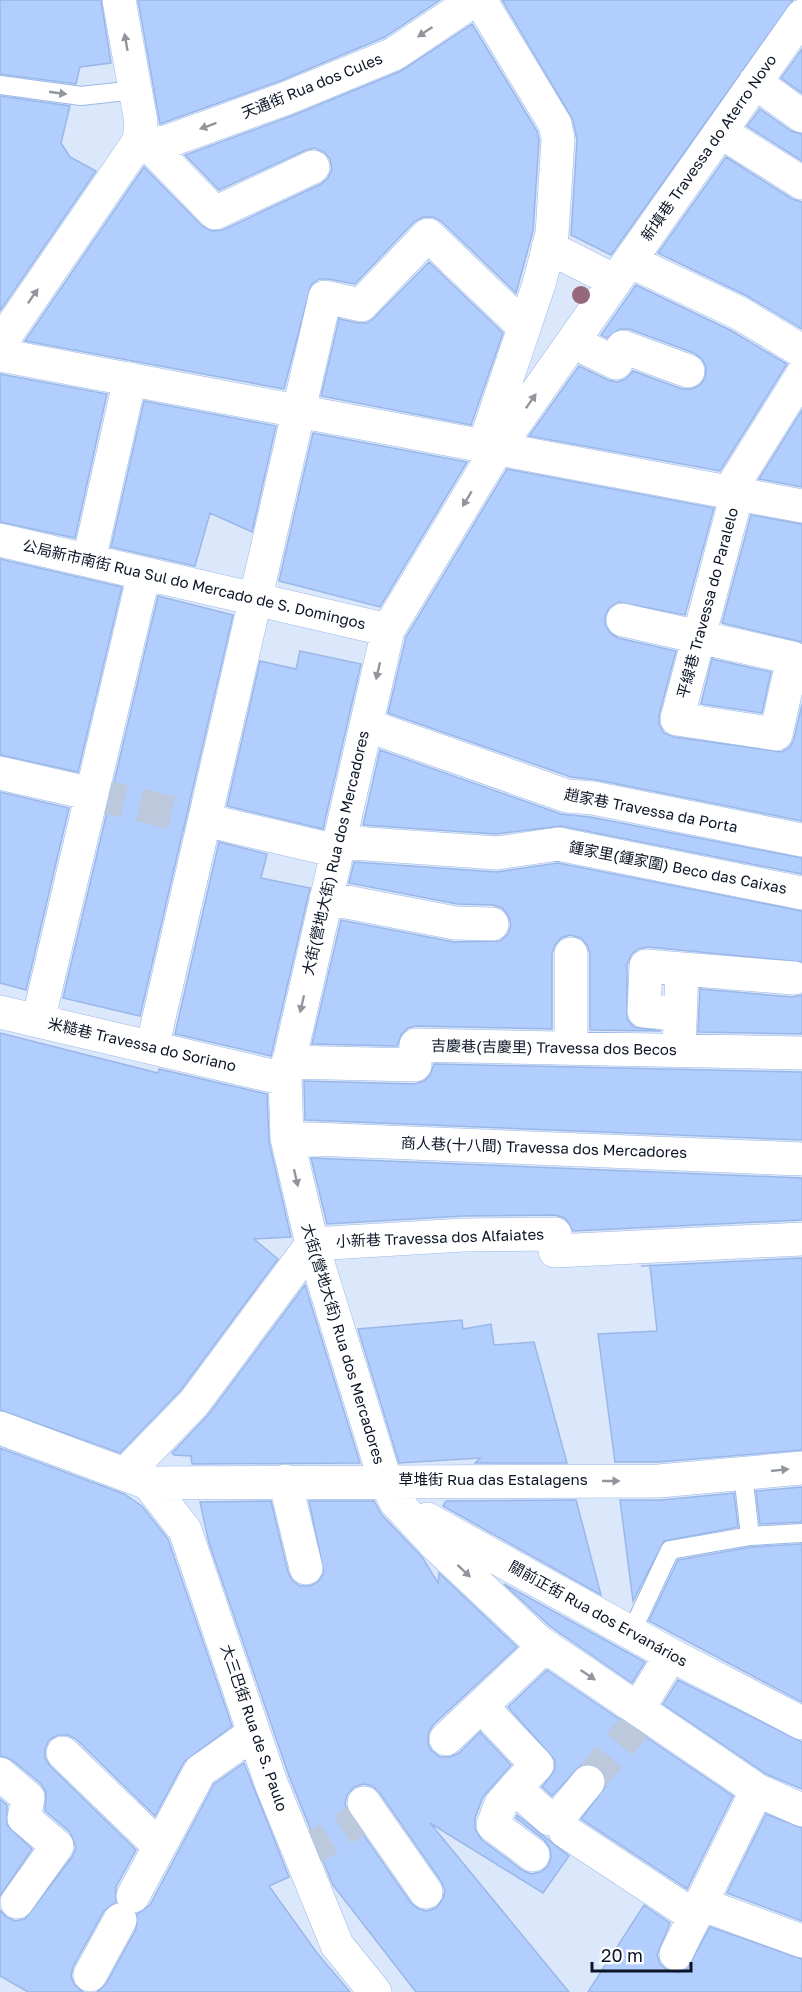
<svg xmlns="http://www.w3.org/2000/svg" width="802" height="1992" font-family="'Golos Text','Noto Sans SC',sans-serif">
  <rect width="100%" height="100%" fill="#dbe8fc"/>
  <path fill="#b2cefe" stroke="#9ab7e8" stroke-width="1.5" fill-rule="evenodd" d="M0,0H101L111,63L80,67L76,84L0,74Z
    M138,0H440L385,37L280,81L160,124Z
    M502,0H793L611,255L571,235L577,140L573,120Z
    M472,24L537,131L539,140L533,231L516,293L441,221L433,217H423L414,222L355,284L328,279H319L311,285L284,389L25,341L144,167L202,226L212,231L223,230L321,184L328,178L332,169L330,159L324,152L315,148L306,150L219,190L185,155L294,115L401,71Z
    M802,49V93L781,78Z
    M0,96L70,106L61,143L70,157L96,171L0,311Z
    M760,109L791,131L802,134V161L747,126Z
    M726,157L792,199L802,202V329L747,296L658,253Z
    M429,262L503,333L471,425L321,396L339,319L358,323H367L374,318Z
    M636,285L730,330L787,364L720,471L529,436L579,366L608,380L617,382L626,379L633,371L682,389H692L700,385L705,378L706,367L702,359L694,353L629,329H620L607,338L601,335Z
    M0,374L107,394L75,538L0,522Z
    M144,401L276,426L252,532L210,513L195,566L111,547Z
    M802,410V487L759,479Z
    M313,433L467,462L380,607L279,581Z
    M507,469L714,508L685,615L618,602L609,608L605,616V625L610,633L618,638L676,651L659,715V724L664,733L674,737L782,752L790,747L794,739L802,704V821L597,780L571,777L388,713L406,637Z
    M751,515L802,524V642L722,623Z
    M0,559L122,587L78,772L0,755Z
    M158,596L233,615L140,1016L63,998Z
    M300,651L361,664L323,829L227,806L260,661L296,669Z
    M712,659L771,672L762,713L701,704Z
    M380,750L561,814L590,817L802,858V874L561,826L496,834L363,825Z
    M0,792L69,808L26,990L0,983Z
    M219,842L267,854L261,878L310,888L271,1056L175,1034Z
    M354,862L496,872L558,863L802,911V962L648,947L638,949L631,955L627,965V1019L634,1027L661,1031L590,1030V953L587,945L581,938L570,935L561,938L555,945L552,953V1029L416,1026L408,1028L401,1035L397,1046L312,1044L341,920L454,942L500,941L508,934L511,925L508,915L502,908L493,905L457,904L349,883Z
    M700,989L792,997L802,995V1034L698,1032Z
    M0,1033L158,1073L159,1069L267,1094L269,1142L291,1237L254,1239L278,1259L180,1391L120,1453L0,1410Z
    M434,1064L802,1072V1140L305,1120L304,1081L415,1084L424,1081L430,1075Z
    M311,1158L802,1178V1220L573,1231L565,1218L555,1215L463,1216L327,1224Z
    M802,1258V1450L658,1462H615L598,1334L657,1331L650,1266H641Z
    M305,1285L360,1463L192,1464L191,1456L174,1455L172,1453L209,1414Z
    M462,1320L463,1329L491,1324L494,1345L534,1342L567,1463H475L480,1458L399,1463L358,1329Z
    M0,1448L124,1494L142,1506L168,1539L232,1726L184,1762L155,1816L76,1739L68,1735H58L49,1740L45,1749V1758L50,1766L136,1850L116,1887V1902L104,1911L73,1967L71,1976L74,1984L83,1992H28L0,1976V1910L6,1917L15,1921L25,1919L72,1857L76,1848L70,1832L45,1811L46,1792L41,1784L12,1760L0,1756Z
    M802,1487V1522L760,1524L756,1491Z
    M734,1493L738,1527L664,1541L633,1601L620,1500H661Z
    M576,1500L601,1595L443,1506L446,1501Z
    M271,1501L288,1572L292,1580L300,1586H310L318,1582L324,1573L309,1501H374L382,1515L422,1557L438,1583L439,1573L517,1647L433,1725L428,1734V1744L432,1751L440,1757H450L459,1753L480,1732L511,1765L483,1797L475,1818V1829L482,1840L522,1870L531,1874L541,1872L548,1866L551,1858L550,1848L544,1840L516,1818L517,1815L569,1856L543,1893L430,1823L569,1992H416L333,1885L289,1776L209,1543L200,1502ZM363,1784L372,1786L379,1792L441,1881L445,1890L443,1899L436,1908L427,1911L419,1909L411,1903L349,1814L345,1804L347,1795L354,1787Z
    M802,1544V1702L649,1621L678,1560L751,1547Z
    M504,1584L645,1662L632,1683L551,1627Z
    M547,1670L733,1796L687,1889L581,1819L606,1786L605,1775L599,1767L591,1763L581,1765L552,1796L542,1787L555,1770V1760L508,1707Z
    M678,1680L802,1742V1789L766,1774L663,1704Z
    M244,1763L289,1877L269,1886L317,1953L350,1992H97L106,1984L136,1929L137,1914L150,1905L214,1784Z
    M0,1799L7,1805V1825L32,1849L0,1896Z
    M766,1814L802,1828V1921L727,1893Z
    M644,1905L670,1923L657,1955L660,1964L667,1970L678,1973L687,1969L710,1927L802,1959V1992H588Z"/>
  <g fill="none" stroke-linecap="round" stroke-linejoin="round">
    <path stroke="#bcc8dc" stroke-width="33" stroke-dasharray="33 16" stroke-linecap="butt" d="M92,794L205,820
      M588,1782L645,1714
      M301,1856L370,1812"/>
    <defs>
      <path id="lane" d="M0,85L81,96L135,90
        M743,1474L750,1536
        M631,1633L670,1550L750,1536L802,1533"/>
      <path id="street" d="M480,0L555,124L558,139L552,234L539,284L484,446
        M802,16L497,449L388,630L285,1079L287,1138L312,1244L385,1480L396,1502L436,1545L539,1642L757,1790L802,1810
        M755,82L802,116
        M721,132L802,183
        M139,141L163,143L287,98L394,54L474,0
        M148,144L215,213L313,167
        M548,247L615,281
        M630,261L739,313L802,351
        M573,342L616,363L623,347L688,371
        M0,344L139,141L141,122L119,0
        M729,492L802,375
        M0,540L388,630
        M89,560L130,379
        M623,620L793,658L776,734L677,719C697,644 717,569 737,494
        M366,725L567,796L593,798L802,840
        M0,773L92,794
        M205,820L337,851
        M339,842L497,853L558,844L802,893
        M326,898L455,923L492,924
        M0,1012L285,1079
        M680,1014L644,1011L646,966L682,969
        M38,1021L144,574
        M152,1048L325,297L361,305L428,235L524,327
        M571,1048V954
        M679,1050L682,969L794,978
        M288,1062L415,1065L416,1045L802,1053
        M287,1138L802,1159
        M312,1244L464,1235L555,1234V1251L802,1239
        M0,1428L148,1483L185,1530L271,1783L320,1903L337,1945L375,1992
        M126,1473L194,1403L312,1244
        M285,1481L306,1568
        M148,1483L659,1481L802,1468
        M427,1519L671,1655L802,1723
        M481,1706L537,1765L515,1788L550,1819
        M638,1709L671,1655
        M446,1739L545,1646
        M63,1753L159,1846
        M0,1774L28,1798L24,1818L57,1846L17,1902
        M515,1788L501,1804L493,1825L533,1855
        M364,1803L426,1892
        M564,1811L588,1782
        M565,1831L694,1916
        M133,1896L200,1771L254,1733
        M701,1904L802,1941
        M676,1954L757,1790
        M90,1975L120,1920"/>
      <path id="secondary" d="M0,355L802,506"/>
    </defs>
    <use href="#lane" stroke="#9ab8e8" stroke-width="20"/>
    <use href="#street" stroke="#9ab8e8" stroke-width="34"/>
    <use href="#secondary" stroke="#9ab8e8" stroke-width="34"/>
    <use href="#lane" stroke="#fff" stroke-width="18"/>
    <use href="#street" stroke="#fff" stroke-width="33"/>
    <use href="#secondary" stroke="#fff" stroke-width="33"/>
  </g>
  <circle fill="#95687a" cx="581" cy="295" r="9"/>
  <defs><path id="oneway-solid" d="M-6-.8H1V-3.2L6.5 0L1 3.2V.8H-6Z" transform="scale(1.5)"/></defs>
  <g fill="#91969d">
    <use href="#oneway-solid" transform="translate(425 32) rotate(146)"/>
    <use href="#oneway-solid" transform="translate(126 42) rotate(-100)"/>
    <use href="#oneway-solid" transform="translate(58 93) rotate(8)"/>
    <use href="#oneway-solid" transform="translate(208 126) rotate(160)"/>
    <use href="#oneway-solid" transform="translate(33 296) rotate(-55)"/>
    <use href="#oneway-solid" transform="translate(531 401) rotate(-55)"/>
    <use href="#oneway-solid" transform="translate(467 499) rotate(121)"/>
    <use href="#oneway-solid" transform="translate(378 671) rotate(103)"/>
    <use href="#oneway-solid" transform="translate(302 1004) rotate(103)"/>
    <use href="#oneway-solid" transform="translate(296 1178) rotate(77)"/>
    <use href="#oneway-solid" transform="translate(780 1470) rotate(-6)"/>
    <use href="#oneway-solid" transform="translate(611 1481)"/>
    <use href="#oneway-solid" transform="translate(464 1571) rotate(43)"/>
    <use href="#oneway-solid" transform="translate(588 1675) rotate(34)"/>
  </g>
  <g text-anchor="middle" stroke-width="4.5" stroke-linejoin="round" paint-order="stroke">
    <g font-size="15" fill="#0b1526" stroke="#fff">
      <text transform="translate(312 86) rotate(-22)" y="5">天通街 Rua dos Cules</text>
      <text transform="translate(709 148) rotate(-55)" y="5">新填巷 Travessa do Aterro Novo</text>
      <text transform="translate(194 585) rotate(13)" y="5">公局新市南街 Rua Sul do Mercado de S. Domingos</text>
      <text transform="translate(708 603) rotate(-75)" y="5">平線巷 Travessa do Paralelo</text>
      <text transform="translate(651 811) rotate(11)" y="5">趙家巷 Travessa da Porta</text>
      <text transform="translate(336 853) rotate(-77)" y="5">大街(營地大街) Rua dos Mercadores</text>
      <text transform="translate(678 868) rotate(11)" y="5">鍾家里(鍾家圍) Beco das Caixas</text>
      <text transform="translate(142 1045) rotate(13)" y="5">米糙巷 Travessa do Soriano</text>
      <text transform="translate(554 1048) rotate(1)" y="5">吉慶巷(吉慶里) Travessa dos Becos</text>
      <text transform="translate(544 1148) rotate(2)" y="5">商人巷(十八間) Travessa dos Mercadores</text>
      <text transform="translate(440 1238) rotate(-2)" y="5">小新巷 Travessa dos Alfaiates</text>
      <text transform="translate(343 1344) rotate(73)" y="5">大街(營地大街) Rua dos Mercadores</text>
      <text x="493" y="1485">草堆街 Rua das Estalagens</text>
      <text transform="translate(598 1614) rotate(29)" y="5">關前正街 Rua dos Ervanários</text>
      <text transform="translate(254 1728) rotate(71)" y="5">大三巴街 Rua de S. Paulo</text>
    </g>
  </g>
  <path d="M592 1962v9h99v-9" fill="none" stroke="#0b1526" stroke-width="3"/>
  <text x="601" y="1962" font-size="18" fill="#0b1526" stroke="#ffffff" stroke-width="4.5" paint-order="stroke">20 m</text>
</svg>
